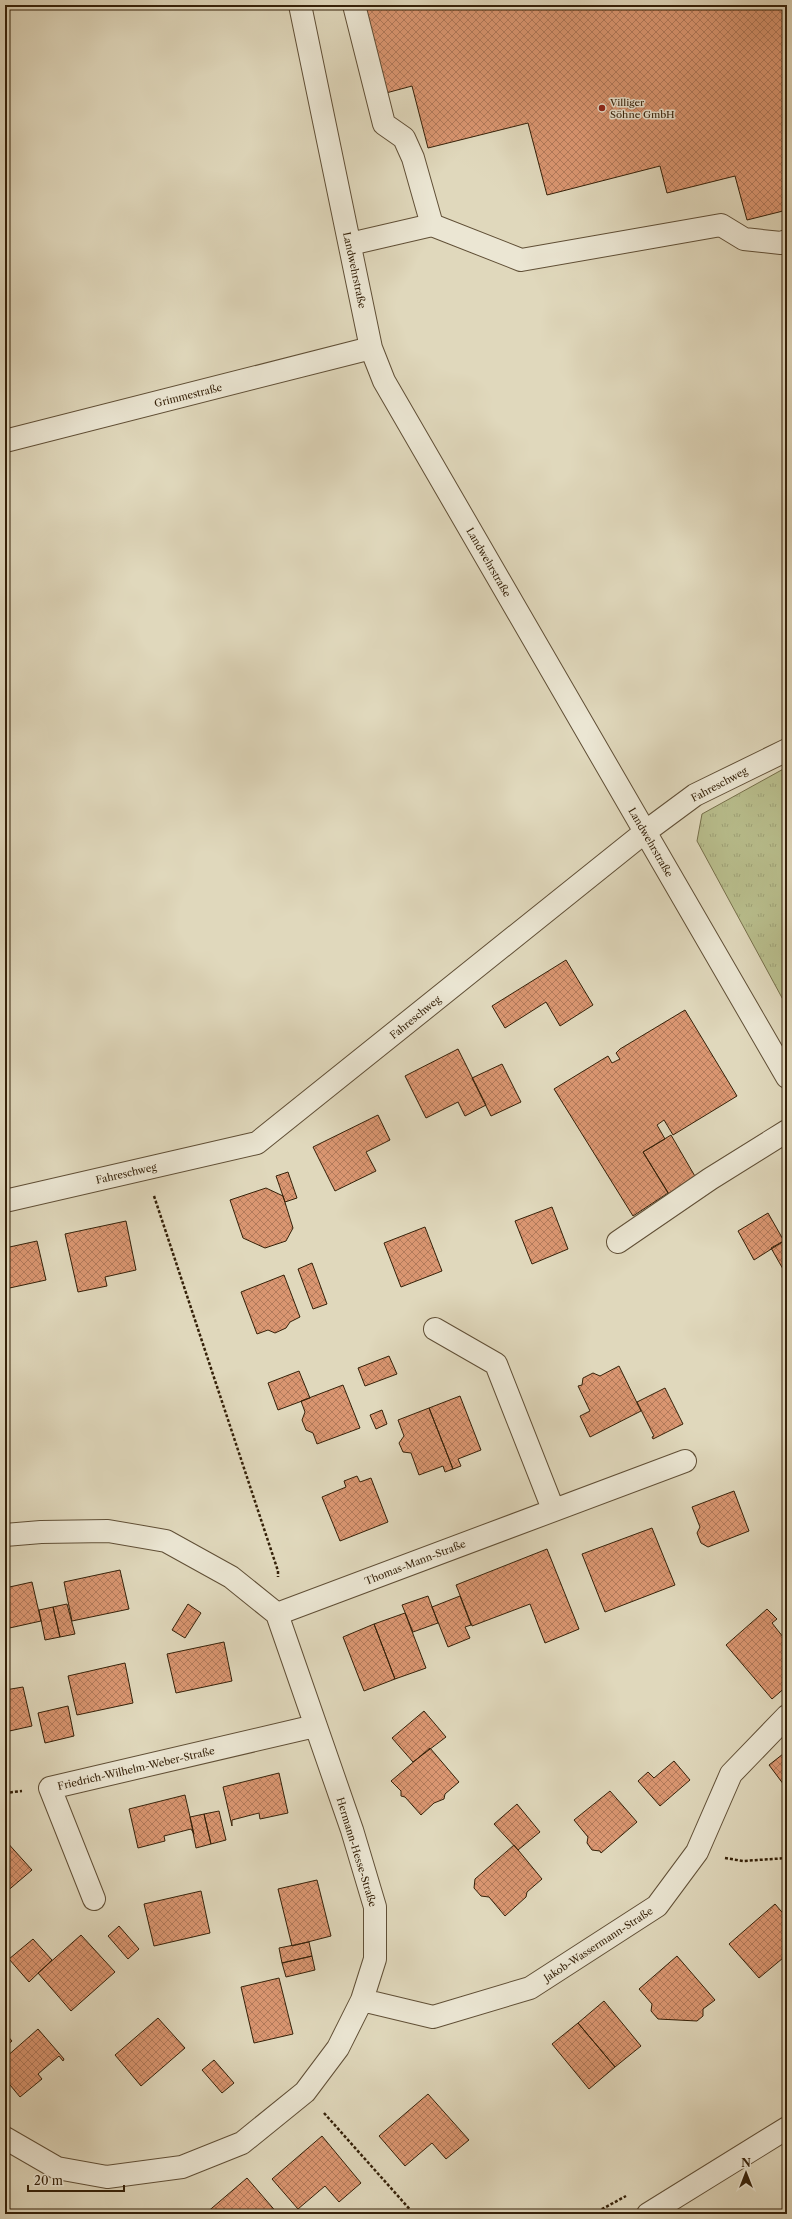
<svg xmlns="http://www.w3.org/2000/svg" width="792" height="2219" font-family="'Libre Caslon Text',serif">
  <defs>
    <pattern id="grass-tufts" width="24" height="20" patternUnits="userSpaceOnUse"><rect width="24" height="20" fill="#b8bd8c"/><path d="M3 7l-1-3M5 7V3M7 7l1-3M15 17l-1-3M17 17v-4M19 17l1-3" fill="none" stroke="#9fa277"/></pattern>
    <pattern id="building-cross-hatch" width="8" height="8" patternUnits="userSpaceOnUse"><rect width="8" height="8" fill="#da9671"/><path d="M0 0l8 8M0 8l8-8" fill="none" stroke="#b27a5b"/></pattern>
  </defs>
  <rect width="100%" height="100%" fill="#e0d8bc"/>
  <filter id="stains"><feTurbulence type="fractalNoise" baseFrequency=".005" numOctaves="4"/><feColorMatrix values="0 0 0 0 .2 0 0 0 0 .09 0 0 0 0 .02 0 0 0 .5 -.17"/></filter>
  <radialGradient id="worn" r=".72"><stop offset=".6" stop-color="#630" stop-opacity="0"/><stop offset="1" stop-color="#630" stop-opacity=".3"/></radialGradient>
  <path fill="url(#grass-tufts)" stroke="#766f4a" d="M787,767V1007L697,841L702,814Z"/>
  <path fill="url(#building-cross-hatch)" stroke="#352109" d="M363,5H787V210L747,220L735,176L667,193L660,166L547,195L528,123L428,148L412,86L386,93Z
    M566,960L593,1005L560,1026L546,1002L505,1028L492,1006Z
    M685,1010L737,1096L673,1135L664,1120L657,1125L665,1139L643,1152L668,1193L633,1216L554,1089L608,1056L612,1063L620,1059L616,1053L620,1049Z
    M458,1049L486,1105L465,1116L458,1102L426,1118L405,1076Z
    M502,1064L521,1102L491,1116L472,1078Z
    M378,1115L390,1140L366,1152L376,1171L335,1191L313,1147Z
    M671,1135L696,1178L669,1194L643,1152Z
    M288,1172L297,1198L285,1202L276,1176Z
    M266,1188L283,1196L293,1228L286,1241L265,1248L243,1238L230,1200Z
    M552,1207L568,1249L532,1264L515,1221Z
    M768,1213L784,1241L754,1260L738,1231Z
    M126,1221L136,1270L105,1277L107,1286L78,1292L65,1234Z
    M425,1227L442,1271L401,1287L384,1243Z
    M787,1239V1276L771,1248Z
    M37,1241L46,1280L5,1289V1248Z
    M312,1263L327,1304L313,1309L298,1269Z
    M284,1275L300,1317L290,1322L286,1328L275,1333L268,1330L257,1334L241,1292Z
    M389,1356L397,1374L365,1386L358,1368Z
    M619,1366L641,1411L590,1437L580,1416L590,1411L578,1386L582,1385L583,1378L593,1373L600,1376Z
    M299,1371L310,1398L278,1410L268,1383Z
    M343,1385L360,1428L317,1444L313,1433L306,1430L302,1420L305,1412L301,1401Z
    M665,1388L683,1424L653,1439L652,1437L654,1436L637,1402Z
    M460,1396L481,1450L458,1459L461,1466L453,1469L429,1408Z
    M429,1408L453,1469L445,1472L443,1466L419,1475L411,1453L403,1452L399,1443L404,1436L398,1420Z
    M382,1410L387,1424L376,1429L370,1415Z
    M357,1476L360,1482L371,1478L388,1522L340,1541L322,1497L346,1487L344,1481Z
    M734,1491L749,1531L708,1547L701,1543L697,1533L700,1527L692,1507Z
    M652,1528L675,1585L605,1612L582,1554Z
    M547,1549L579,1629L545,1643L530,1604L472,1626L456,1585Z
    M120,1570L129,1609L72,1621L64,1582Z
    M32,1582L41,1621L5,1629V1588Z
    M428,1596L438,1623L413,1632L402,1605Z
    M460,1596L471,1625L465,1627L470,1638L448,1647L432,1607Z
    M67,1604L75,1634L60,1637L53,1607Z
    M188,1604L201,1613L185,1638L172,1630Z
    M53,1607L60,1637L45,1640L39,1610Z
    M767,1609L777,1619L772,1623L787,1642V1686L772,1699L726,1645Z
    M405,1613L426,1668L395,1679L374,1624Z
    M374,1624L395,1679L364,1691L343,1637Z
    M224,1642L232,1681L176,1693L167,1654Z
    M125,1663L133,1703L77,1715L68,1676Z
    M23,1687L32,1726L5,1732V1690Z
    M68,1706L74,1736L45,1743L38,1713Z
    M424,1711L446,1737L413,1762L392,1738Z
    M430,1748L459,1782L445,1794L444,1799L434,1803L421,1815L405,1797L401,1796V1791L391,1781Z
    M783,1754L787,1759V1789L769,1765Z
    M674,1761L690,1780L660,1806L638,1781L648,1772L654,1778Z
    M279,1773L288,1813L260,1819L259,1813L232,1820V1826L223,1787Z
    M610,1791L637,1822L601,1853L600,1851L592,1850L587,1843L588,1837L574,1820Z
    M185,1795L194,1834L191,1829L164,1836L165,1841L138,1848L129,1809Z
    M517,1804L540,1832L518,1850L494,1824Z
    M219,1811L226,1840L211,1844L204,1814Z
    M204,1814L211,1844L196,1848L190,1817Z
    M5,1840L32,1870L5,1893Z
    M514,1845L542,1879L527,1892L526,1897L505,1916L489,1897L481,1896L474,1888L475,1879Z
    M317,1880L331,1936L292,1946L278,1889Z
    M201,1891L210,1933L154,1946L144,1904Z
    M775,1904L787,1918V1963L783,1958L759,1978L729,1944Z
    M119,1926L139,1949L128,1959L108,1936Z
    M81,1935L115,1972L71,2011L38,1973Z
    M33,1939L52,1960L29,1982L9,1959Z
    M309,1942L312,1956L282,1963L279,1948Z
    M312,1956L315,1970L286,1977L282,1963Z
    M677,1956L715,2000L703,2009V2016L697,2021L658,2019L651,2011L652,2004L639,1989Z
    M279,1978L293,2034L254,2043L241,1987Z
    M604,2001L641,2046L615,2067L578,2023Z
    M158,2018L185,2048L141,2086L115,2055Z
    M578,2023L615,2067L589,2089L552,2044Z
    M38,2029L64,2059L63,2061L59,2056L38,2074L42,2079L20,2097L5,2079V2058Z
    M5,2033L12,2041L5,2047Z
    M214,2060L234,2083L222,2093L202,2070Z
    M428,2094L469,2140L446,2159L432,2143L405,2166L379,2136Z
    M322,2136L361,2183L339,2202L325,2186L298,2209L272,2179Z
    M247,2178L278,2214H205Z"/>
  <g fill="none" stroke-linecap="round" stroke-linejoin="round">
    <defs>
      <path id="minor" d="M300,5L371,348L384,381L787,1077
        M354,5L384,124L404,138L413,158L432,225L521,260L721,225L744,239L781,243L787,241
        M350,244L432,225
        M5,441L371,348
        M5,1201L257,1143L645,832L695,795L787,750
        M618,1242L710,1179L787,1131
        M435,1329L496,1364L553,1509
        M5,1535L41,1532L108,1531L166,1541L231,1577L277,1614L352,1830L375,1907V1959L362,2000L338,2048L305,2092L242,2143L182,2167L107,2177L57,2168L5,2138
        M277,1614L685,1461
        M94,1899L50,1788L315,1726
        M362,2000L433,2017L530,1988L657,1906L697,1852L731,1774L787,1716
        M648,2214L787,2128"/>
    </defs>
    <use href="#minor" stroke="#604f36" stroke-width="24"/>
    <path stroke="#352109" stroke-width="2.5" stroke-dasharray="3 2" stroke-linecap="butt" d="M154,1196L278,1571V1577
      M5,1793L22,1791
      M725,1858L743,1861L787,1858
      M324,2113L414,2214
      M593,2214L626,2196"/>
    <use href="#minor" stroke="#ebe6d3" stroke-width="22"/>
  </g>
  <circle fill="#8f2418" stroke="#ebe6d3" stroke-width="1.5" cx="602" cy="108" r="4"/>
  <g text-anchor="middle" stroke-width="3" stroke-linejoin="round" paint-order="stroke">
    <g font-size="10" fill="#352109" stroke="#ebe6d3" text-anchor="start">
      <text x="610" y="106">Villiger<tspan x="610" dy="12">Söhne GmbH</tspan></text>
    </g>
    <g font-size="10" fill="#352109" stroke="#ebe6d3">
      <text transform="translate(355 270) rotate(78)" y="4">Landwehrstraße</text>
      <text transform="translate(188 395) rotate(-14)" y="4">Grimmestraße</text>
      <text transform="translate(489 562) rotate(60)" y="4">Landwehrstraße</text>
      <text transform="translate(719 784) rotate(-28)" y="4">Fahreschweg</text>
      <text transform="translate(651 842) rotate(60)" y="4">Landwehrstraße</text>
      <text transform="translate(415 1017) rotate(-39)" y="4">Fahreschweg</text>
      <text transform="translate(126 1173) rotate(-13)" y="4">Fahreschweg</text>
      <text transform="translate(415 1562) rotate(-21)" y="4">Thomas-Mann-Straße</text>
      <text transform="translate(136 1768) rotate(-13)" y="4">Friedrich-Wilhelm-Weber-Straße</text>
      <text transform="translate(357 1852) rotate(73)" y="4">Hermann-Hesse-Straße</text>
      <text transform="translate(598 1944) rotate(-33)" y="4">Jakob-Wassermann-Straße</text>
    </g>
  </g>
  <rect width="792" height="2219" fill="none" stroke="#e0d8bc" stroke-width="20"/>
  <rect x="6" y="6" width="780" height="2207" fill="none" stroke="#352109" stroke-width="2"/>
  <rect x="10" y="10" width="772" height="2199" fill="none" stroke="#352109"/>
  <g transform="translate(746 2173)" stroke="#ebe6d3" stroke-width="3" paint-order="stroke">
  <path d="M0-3L7 15L0 10L-7 15Z" fill="#352109"/>
  <text y="-6" font-size="11" font-weight="bold" text-anchor="middle" fill="#352109">N</text>
  </g>
  <path d="M28 2185v6h96v-6" fill="none" stroke="#352109" stroke-width="2"/>
  <text x="34" y="2185" font-size="12" fill="#352109" stroke="#ebe6d3" stroke-width="3" paint-order="stroke">20 m</text>
  <rect width="100%" height="100%" filter="url(#stains)"/>
  <rect width="100%" height="100%" fill="url(#worn)"/>
</svg>
